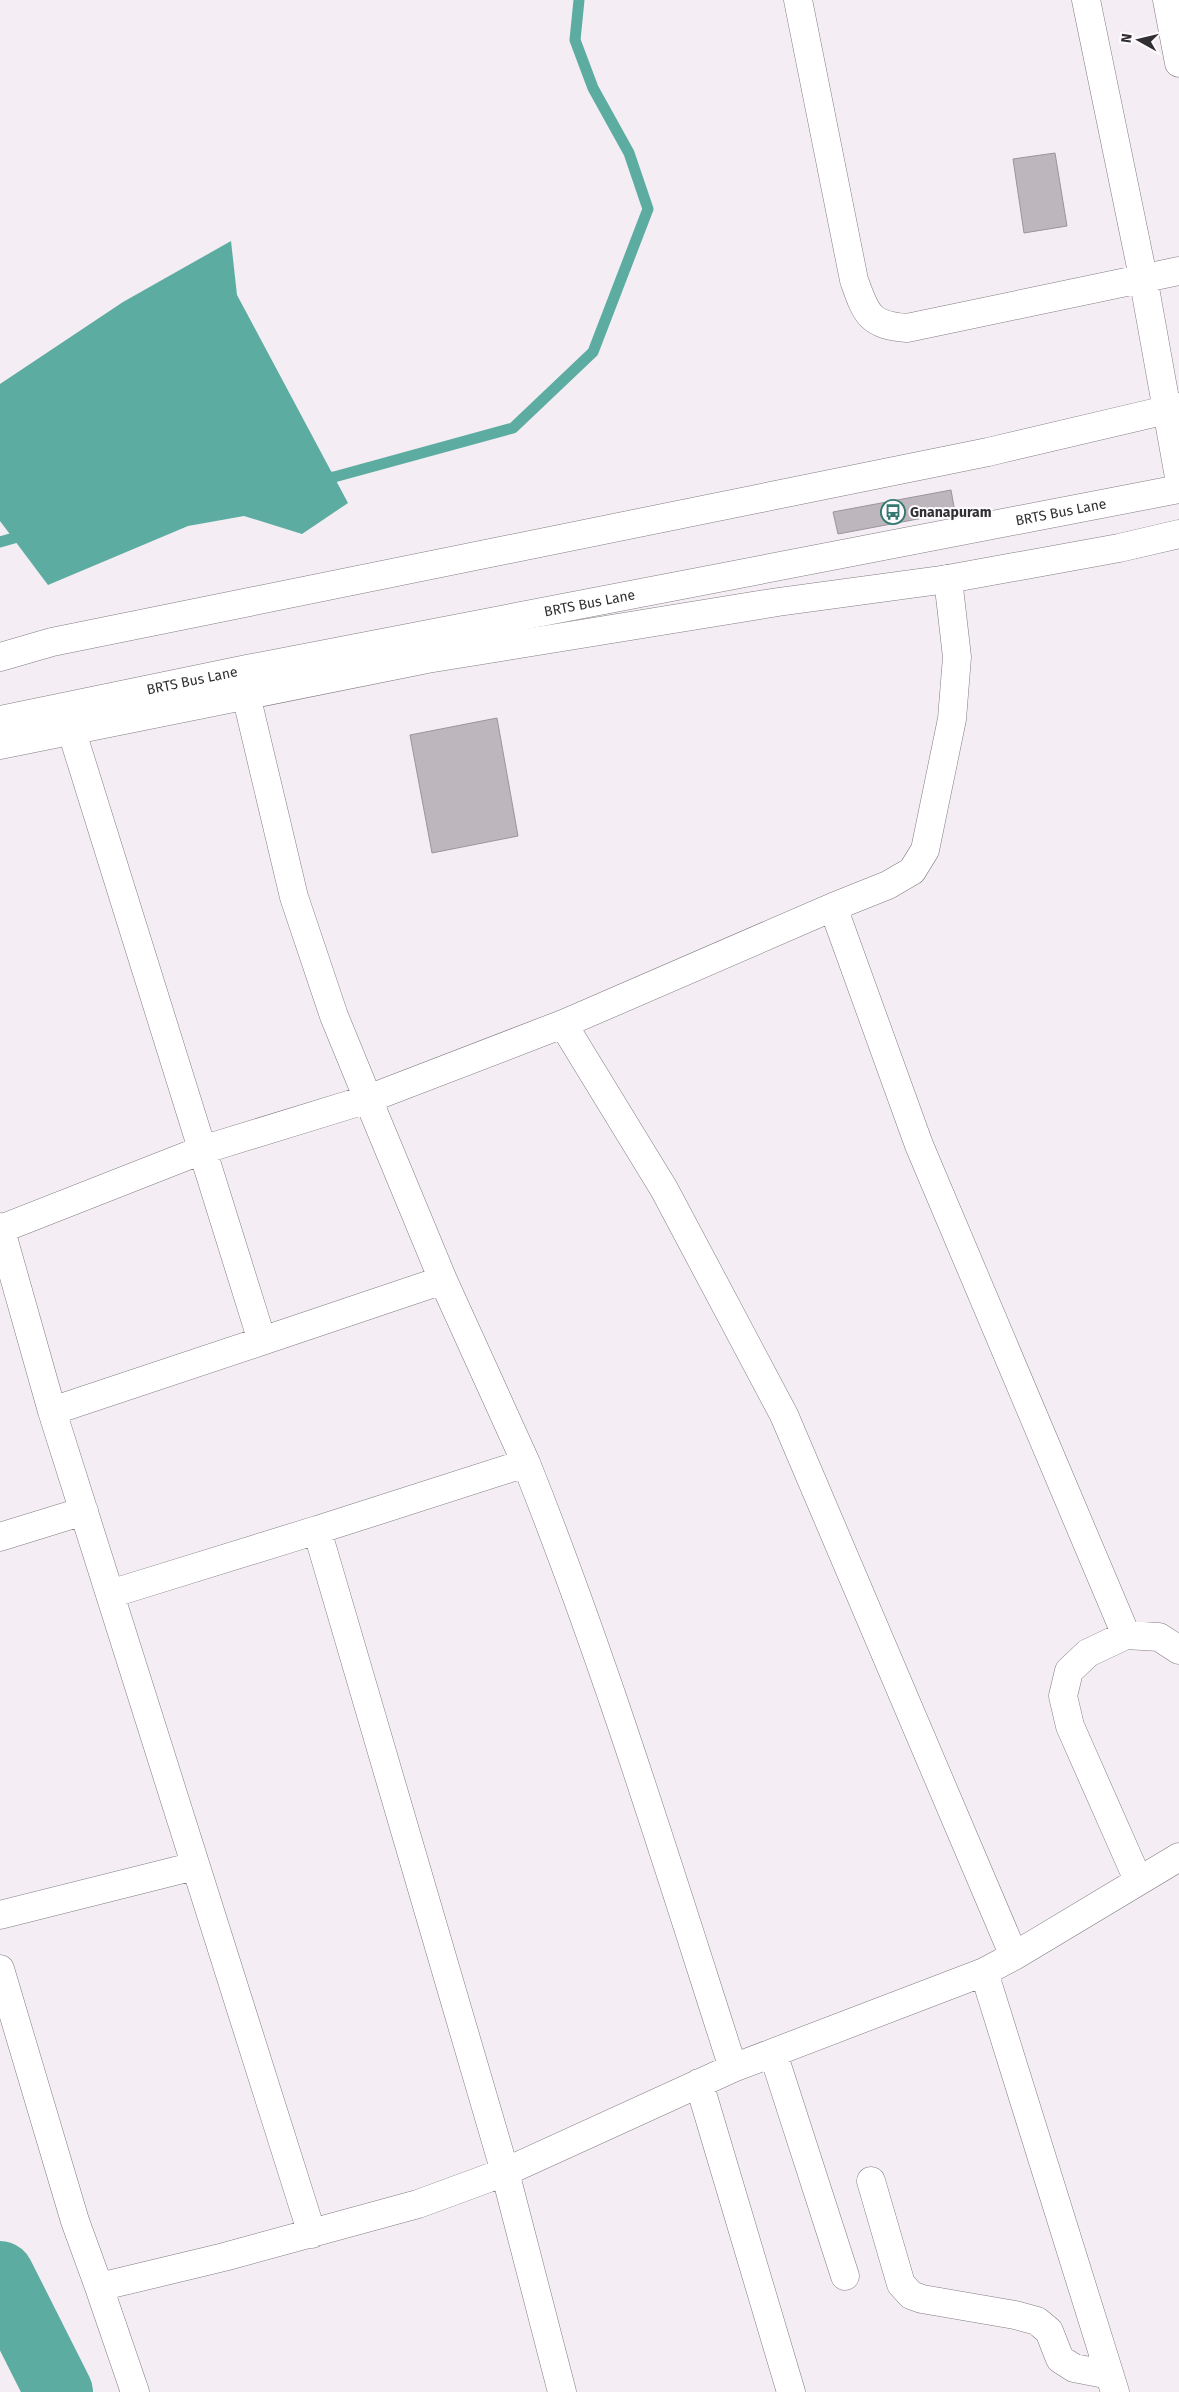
<svg xmlns="http://www.w3.org/2000/svg" width="1179" height="2392" font-family="'Fira Sans',sans-serif">
  <rect width="100%" height="100%" fill="#f4edf3"/>
  <path fill="#5caca1" d="M231,241L237,295L348,503L302,534L244,516L188,526L48,585L0,521V384L123,302Z"/>
  <g fill="none" stroke-linecap="round" stroke-linejoin="round">
    <path stroke="#5caca1" stroke-width="11" d="M320,479L334,477L513,428L593,352L648,209L629,153L593,88L575,40L579,0
      M0,542L28,534"/>
    <path stroke="#5caca1" stroke-width="68" d="M0,2275L59,2392"/>
  </g>
  <path fill="#bdb6bd" stroke="#9b959b" d="M1055,153L1067,226L1024,233L1013,159Z
    M951,490L955,512L838,534L833,512Z
    M497,718L518,836L432,853L410,735Z"/>
  <g fill="none" stroke-linecap="round" stroke-linejoin="round">
    <defs>
      <path id="minor" d="M798,0L854,280C866,314 869,325 907,328L1179,271
        M1086,0L1143,277L1179,477
        M1167,0L1179,63
        M833,907L888,885L912,871L925,850L952,719L957,657L948,579
        M563,1024L664,1189L784,1415L1014,1956
        M0,1227L52,1411L312,2234
        M1,1229L202,1150L368,1099L334,1016L294,897L246,695
        M443,1280L526,1463
        M262,1341L443,1280L368,1099L563,1024L833,907L919,1145L1126,1635
        M52,1411L262,1341L71,729
        M317,1530L526,1463C605,1661 668,1866 733,2068
        M0,1537L84,1511
        M110,1594L317,1530L505,2172L562,2392
        M1138,1880L1070,1726L1063,1696L1069,1671L1088,1653L1126,1635L1159,1637L1179,1650
        M0,1915L195,1866
        M0,1969L75,2221L99,2287
        M984,1972L1115,2392
        M773,2053L845,2276
        M699,2083L791,2392
        M871,2181L901,2284L911,2295L922,2299L1015,2315L1037,2321L1049,2331L1060,2359L1074,2368L1110,2375
        M135,2392L99,2287L224,2257L418,2204L505,2172L733,2068L984,1972L1014,1956L1179,1857"/>
      <g id="major">
        <path d="M0,657L52,642L988,452L1179,407"/>
        <path id="s1" d="M0,720L247,669L1179,489"/>
        <path d="M0,745L427,659L778,602L948,579L1119,548L1179,534"/>
      </g>
    </defs>
    <use href="#minor" stroke="#827c82" stroke-width="29"/>
    <use href="#major" stroke="#827c82" stroke-width="29"/>
    <use href="#minor" stroke="#fff" stroke-width="28"/>
    <use href="#major" stroke="#fff" stroke-width="28"/>
  </g>
  <defs>
    <symbol id="bus-ring" viewBox="-11 -11 22 22"><circle r="9.5" fill="#fefbfe" stroke="#337970" stroke-width="1.5"/><path d="M-5-6H5V4H4V6H2V4H-2V6H-4V4H-5ZM-3.5-4V0h7V-4ZM-3.5 1.2v1.5H-2V1.2ZM2 1.2v1.5H3.5V1.2Z" fill="#337970"/></symbol>
  </defs>
  <g fill-rule="evenodd">
    <use href="#bus-ring" x="879" y="498" width="28" height="28"/>
  </g>
  <g text-anchor="middle" stroke-width="4" stroke-linejoin="round" paint-order="stroke">
    <g font-size="14" font-weight="bold" fill="#312f31" stroke="#fefbfe" text-anchor="start">
      <text x="910" y="517">Gnanapuram</text>
    </g>
    <g font-size="14" fill="#312f31" stroke="#fefbfe">
      <text dy="5" stroke="none"><textPath href="#s1" startOffset="1081">BRTS Bus Lane</textPath></text>
      <text dy="5" stroke="none"><textPath href="#s1" startOffset="601">BRTS Bus Lane</textPath></text>
      <text dy="5" stroke="none"><textPath href="#s1" startOffset="196">BRTS Bus Lane</textPath></text>
    </g>
  </g>
  <g transform="translate(1139 40) rotate(278)" stroke="#fefbfe" stroke-width="4" paint-order="stroke">
  <path d="M0-4L9 19L0 12L-9 19Z" fill="#312f31"/>
  <text y="-8" font-size="14" font-weight="bold" text-anchor="middle" fill="#312f31">N</text>
  </g>
</svg>
